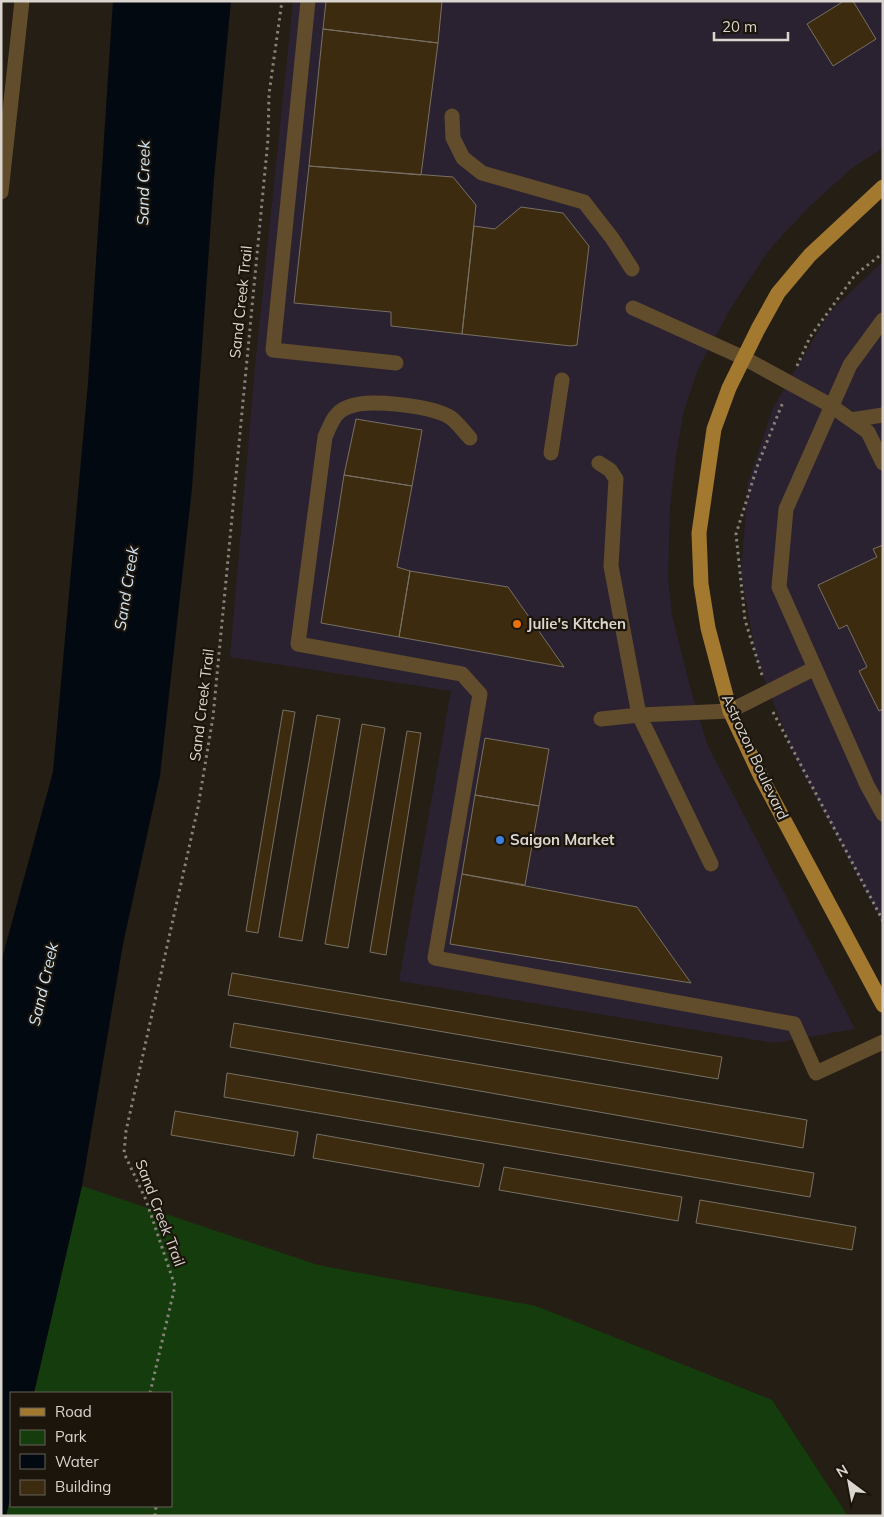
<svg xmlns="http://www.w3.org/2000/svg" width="884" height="1517" font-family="Mulish,sans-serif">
  <rect width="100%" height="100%" fill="#241e14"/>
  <path fill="#2b2231" d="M293,1H883V148L851,169L807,209L769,250L732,306L698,369L684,410L676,455L670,507L668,578L672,615L690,687L707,744L855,1029L774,1043L399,981L451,691L230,657L255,366Z
    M883,261V924L797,762L757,661L741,574L748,482L773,408L829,313Z"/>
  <path fill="#153c0c" d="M82,1186L318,1265L536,1306L772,1400L848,1516H6L11,1495V1506H171V1393H34Z"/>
  <path fill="#020911" d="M113,1H231L214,178L192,488L160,776L123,944L82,1186L34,1393H11V1495L6,1516H1V962L53,772L88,383Z"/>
  <path fill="#3c2b0f" stroke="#777064" d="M326,1H442L438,43L323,29Z
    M844,1H853L876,39L833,66L807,24Z
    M323,29L438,43L421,175L309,166Z
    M309,166L453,177L476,205L462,334L391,326V312L294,303Z
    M521,207L563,213L589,246L577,345L571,346L462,334L474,226L495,229Z
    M356,419L422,430L412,486L344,475Z
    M344,475L412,486L397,567L410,571L399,637L321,623Z
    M883,545V709L879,711L859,671L867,667L847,625L839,629L818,585L877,557L873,549Z
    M410,571L508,587L564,667L399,637Z
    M283,710L295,712L258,933L246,931Z
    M317,715L340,719L302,941L279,937Z
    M362,724L385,728L348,948L325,944Z
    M407,731L421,733L386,955L370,952Z
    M485,738L549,749L539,806L475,795Z
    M475,795L539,806L525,885L462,874Z
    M462,874L637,907L691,983L450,944Z
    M232,973L722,1057L718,1079L228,995Z
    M234,1023L807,1120L803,1148L230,1047Z
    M227,1073L814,1173L810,1197L224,1097Z
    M175,1111L298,1132L294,1156L171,1135Z
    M317,1134L484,1164L479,1187L313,1158Z
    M504,1167L682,1197L678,1221L499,1190Z
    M700,1200L856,1227L852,1250L696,1223Z"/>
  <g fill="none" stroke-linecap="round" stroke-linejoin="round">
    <path stroke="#878179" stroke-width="3" stroke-dasharray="2.5 4" stroke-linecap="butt" d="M797,366L810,337L855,275L883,253
      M762,675L745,620L736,534L758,464L783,402
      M773,712L883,921
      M150,1393L175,1286L146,1200L124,1153L126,1131L198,807L213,717L268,139L269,94L282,1
      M155,1516L156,1506"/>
    <path stroke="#614c2c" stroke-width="15" d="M308,1L273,350L396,363
      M452,116L453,138L463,158L482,173L584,202L612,238L632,269
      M1,192L22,1
      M633,308L744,358L830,405L868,432L883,463
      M883,320L850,365L786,509L779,587L867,785L883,814
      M851,420L883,415
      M470,438C463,431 456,420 448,416C429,406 368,398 348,407C334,412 331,424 325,437L298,644L462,674L480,694L435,958L794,1024L816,1073L883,1042
      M551,453L562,380
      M599,463L610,470L616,479L611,566L639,715L711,864
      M601,719L639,715L730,711L815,668"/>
    <path stroke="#a3782f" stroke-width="15" d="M883,187L810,255L778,293L758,329L729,388L714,429L699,533L701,584L708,628L730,711L761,777L883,1005"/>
  </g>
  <circle fill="#e8710a" stroke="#1b150b" stroke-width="2" cx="517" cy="624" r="5"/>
  <circle fill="#3f7fe0" stroke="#1b150b" stroke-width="2" cx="500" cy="840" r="5"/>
  <g text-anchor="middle" stroke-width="4.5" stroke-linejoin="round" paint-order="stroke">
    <g font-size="15" fill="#dad5cf" stroke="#1b150b">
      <text transform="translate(241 302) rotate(-84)" y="5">Sand Creek Trail</text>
      <text transform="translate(202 705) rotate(-83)" y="5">Sand Creek Trail</text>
      <text transform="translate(755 757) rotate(65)" y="5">Astrozon Boulevard</text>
      <text transform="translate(160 1213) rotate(69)" y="5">Sand Creek Trail</text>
    </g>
    <g font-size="15" font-weight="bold" fill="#dad5cf" stroke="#1b150b" text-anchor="start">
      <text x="527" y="629">Julie's Kitchen</text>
      <text x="510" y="845">Saigon Market</text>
    </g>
    <g font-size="16" font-style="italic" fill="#d2e6f6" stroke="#1b150b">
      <text transform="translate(143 183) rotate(-89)" y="6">Sand Creek</text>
      <text transform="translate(126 588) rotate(-81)" y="6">Sand Creek</text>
      <text transform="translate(43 984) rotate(-77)" y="6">Sand Creek</text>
    </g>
  </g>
  <rect width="884" height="1517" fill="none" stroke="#dad5cf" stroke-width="5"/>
  <rect x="10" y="1392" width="162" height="115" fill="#1b150b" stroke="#676259"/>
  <rect x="20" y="1408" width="25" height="8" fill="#a3782f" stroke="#676259"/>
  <text x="55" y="1417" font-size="15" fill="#dad5cf">Road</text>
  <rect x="20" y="1430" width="25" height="15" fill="#153c0c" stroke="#676259"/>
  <text x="55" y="1442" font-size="15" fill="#dad5cf">Park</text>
  <rect x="20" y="1454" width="25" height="15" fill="#020911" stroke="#676259"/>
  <text x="55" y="1467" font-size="15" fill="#dad5cf">Water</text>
  <rect x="20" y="1480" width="25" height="15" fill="#3c2b0f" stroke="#676259"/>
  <text x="55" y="1492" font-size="15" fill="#dad5cf">Building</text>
  <g transform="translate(849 1482) rotate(328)" stroke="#1b150b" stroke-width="4" paint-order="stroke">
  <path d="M0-4L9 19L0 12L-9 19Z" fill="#dad5cf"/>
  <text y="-8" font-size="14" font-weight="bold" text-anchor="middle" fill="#dad5cf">N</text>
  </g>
  <path d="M714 32v8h74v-8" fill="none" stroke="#dad5cf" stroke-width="2.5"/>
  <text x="722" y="32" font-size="15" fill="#dad5cf" stroke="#1b150b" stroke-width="4" paint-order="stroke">20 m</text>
</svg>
